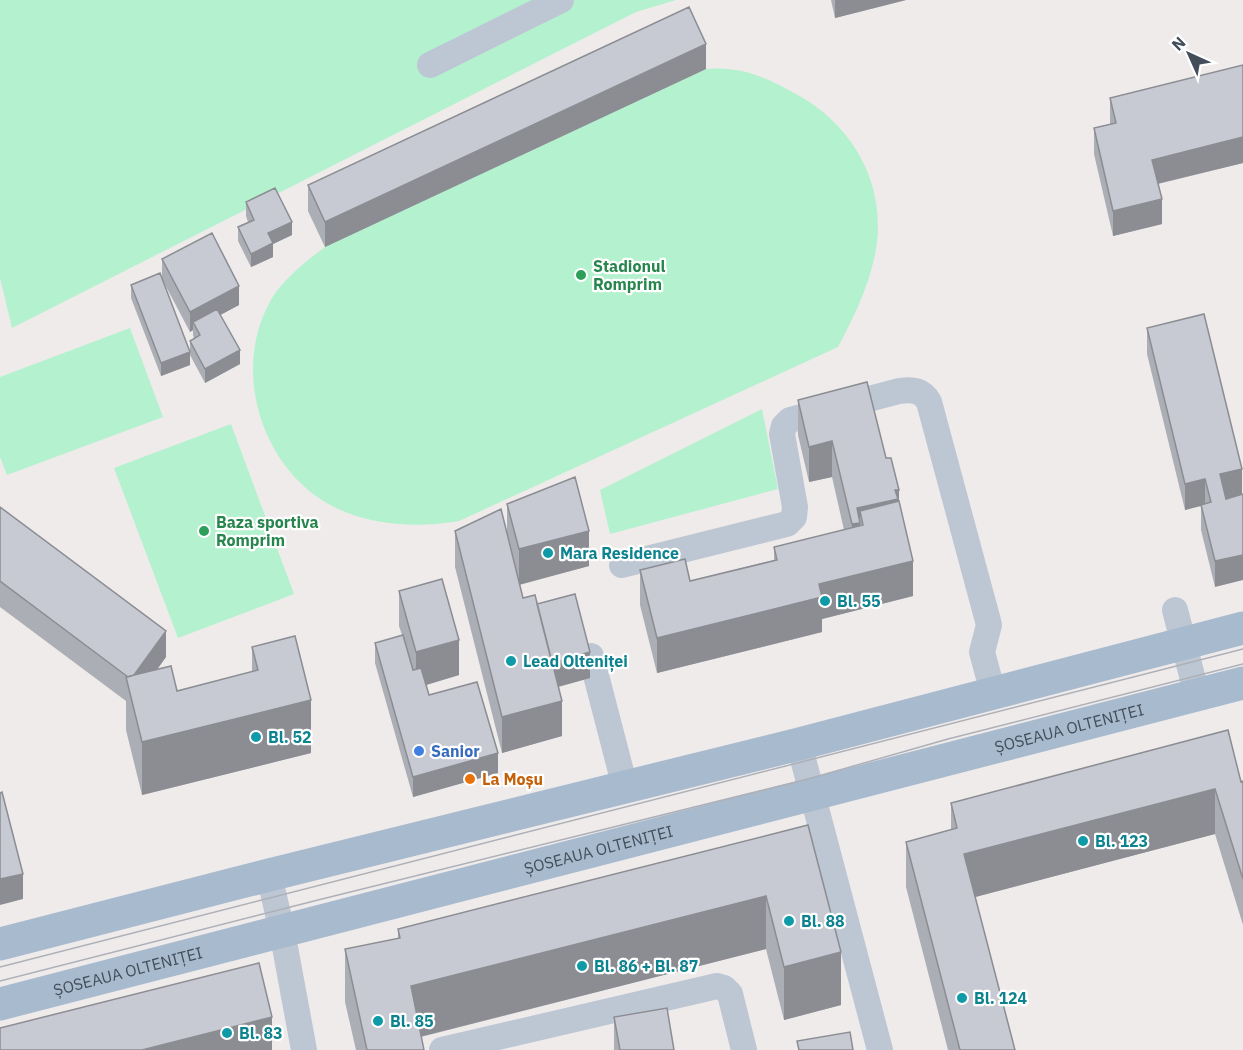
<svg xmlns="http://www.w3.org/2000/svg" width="1243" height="1050" font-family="'IBM Plex Sans',sans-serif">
  <rect width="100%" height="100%" fill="#efebeb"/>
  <path fill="#b4f1ce" d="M0,0H676L636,12L12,328L0,278Z
    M689,33L706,69C741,66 766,77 796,94C856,126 890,191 874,259C867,290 853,319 838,347L459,521C419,528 371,526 334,507C261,470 230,369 272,298C285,278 306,261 325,247L308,211Z
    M130,328L163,417L7,475L0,457V377Z
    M762,409L778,489L610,534L600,490Z
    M231,424L294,594L178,638L114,468Z"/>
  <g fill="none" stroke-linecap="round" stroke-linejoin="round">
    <path stroke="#bdc7d3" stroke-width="26" d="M430,65L561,0
      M622,565L787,524L794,517L795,507L782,434L784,426L790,420L899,391C913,389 922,390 929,402L988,621L989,625L982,652L993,693
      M1175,610L1197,695
      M591,656L625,787
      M799,744L880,1050
      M269,875L282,931L304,1050
      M442,1050L717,986L724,988L730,994L744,1050"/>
    <g stroke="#a8bacd" stroke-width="33">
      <path d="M0,944L269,875L799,744L1243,628"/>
      <path id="s1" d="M0,1004L1243,683"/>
    </g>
    <path stroke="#adb0b7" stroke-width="1.5" d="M0,967L1243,649
      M0,981L322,899L808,779L948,739L1243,664"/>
  </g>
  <path fill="#abaeb5" d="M831,0H906L835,18Z
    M706,69L325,247L308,211V185Z
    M1110,98L1243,163L1158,184L1162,224L1113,236L1094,154V128L1110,124Z
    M246,202L292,235L273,244V257L251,267L238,241V227L248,222L246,216Z
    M162,259L239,305L220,315L240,364L205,383L190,355V365L161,376L131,298V285L190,350V341L194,338L193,335V330L190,332L162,279Z
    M1147,328L1242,469L1215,587L1201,530V505L1185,510L1147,354Z
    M798,400L886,458L899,501L913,596L822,619V632L657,673L640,605V570L690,581L774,560V547L844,530L832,477L809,482L798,435Z
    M507,504L589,566L519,584L523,598L537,604L590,678L558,687L562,736L502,753L455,567V531L507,534Z
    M0,507L166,657L157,670L177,691L252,672V647L311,753L142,795L126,730V701L0,607Z
    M399,591L459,675L426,685L429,695L498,773L413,797L375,663V643L402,635L399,626Z
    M1243,781V925L1215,834L975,897L1015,1050H948L906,887V842L951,830V803Z
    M808,825L841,1005L784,1020L766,949L421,1037L424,1050H356L345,1002V949L398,939V929Z
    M614,1017L674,1050H614Z"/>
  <path fill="#8b8d93" d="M835,0H906L835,18Z
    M706,44V69L325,247V222Z
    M1243,137V163L1152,185V160Z
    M1162,199V224L1113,236V211Z
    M292,222V235L273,244V257L251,267V254L268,233Z
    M239,286V305L196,328L193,322V330L190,332V312Z
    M240,350V364L205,383V369Z
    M190,352V365L161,376V363Z
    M832,441V477L809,482V447Z
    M1242,469V495L1220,500V474Z
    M1205,479V505L1185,510V484Z
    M895,490H899V525H863L860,511V558L852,560V524L857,508Z
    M589,531V566L519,585V549Z
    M1243,555V580L1215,587V561Z
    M913,561V596L822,619V632L657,673V638L819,584Z
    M166,631V657L132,703L131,679Z
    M459,640V675L416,688V652Z
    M590,652V678L550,689V663Z
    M311,700V753L142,795V742Z
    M562,701V736L502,753V717Z
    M498,753V773L413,797V777Z
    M1215,789V834L964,900V854Z
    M23,874V899L0,905V879Z
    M766,896V949L411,1039V986Z
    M841,952V1005L784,1020V967Z
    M272,1017V1050H142Z"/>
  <path fill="#c7cad2" stroke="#8b8d93" stroke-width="1.5" d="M689,7L706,44L325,222L308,185Z
    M1243,65V137L1152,160L1162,199L1113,211L1094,128L1116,123L1110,98Z
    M275,188L292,222L268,233L273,243L251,254L238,227L254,220L246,202Z
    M212,233L239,286L190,312L162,259Z
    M160,273L190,352L161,363L131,285Z
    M217,309L240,350L205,369L190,341L200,335L193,322Z
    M1204,314L1242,469L1220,474L1226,499L1243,494V555L1215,561L1201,505L1211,502L1205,479L1185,484L1147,328Z
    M867,382L886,458H891L899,490H895L898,499L857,508L860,523L852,524L832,441L809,447L798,400Z
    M575,477L589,531L519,549L507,504Z
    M899,501L913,561L819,584L822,597L657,638L640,570L685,559L690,581L777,560L774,547L863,525L860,511Z
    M0,507L166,631L134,675L128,677L0,581Z
    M501,509L523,598L535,595L562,701L502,717L455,531Z
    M442,579L459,640L416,652L399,591Z
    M575,594L590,652L552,663L537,604Z
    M403,635L413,670L421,668L429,695L477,682L498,753L413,777L375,643Z
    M295,636L311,700L142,742L126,677L171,666L177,691L258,670L252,647Z
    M1228,730L1241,782L1243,781V879L1215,789L964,854L1015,1050H960L906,842L957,828L951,803Z
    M2,792L23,874L0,879V793Z
    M808,825L841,952L784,967L766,896L411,986L424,1050H367L345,949L400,938L398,929Z
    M259,963L272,1017L142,1050H0V1028Z
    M667,1008L674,1050H620L614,1017Z
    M850,1032L853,1050H799L797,1041Z"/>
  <g fill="#2e9e5b" stroke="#fff" stroke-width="2">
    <circle cx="581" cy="275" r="6"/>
    <circle cx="204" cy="531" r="6"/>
  </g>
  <g fill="#0f9aa8" stroke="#fff" stroke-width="2">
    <circle cx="548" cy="553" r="6"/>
    <circle cx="825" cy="601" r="6"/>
    <circle cx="511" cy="661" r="6"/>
    <circle cx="256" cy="737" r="6"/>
    <circle cx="1083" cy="841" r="6"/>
    <circle cx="789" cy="921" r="6"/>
    <circle cx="582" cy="966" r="6"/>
    <circle cx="962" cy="998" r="6"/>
    <circle cx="378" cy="1021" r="6"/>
    <circle cx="227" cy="1033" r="6"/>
  </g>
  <circle fill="#3f7fe0" stroke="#fff" stroke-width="2" cx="419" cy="751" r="6"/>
  <circle fill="#e8710a" stroke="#fff" stroke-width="2" cx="470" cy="779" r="6"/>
  <g text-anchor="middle" stroke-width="4.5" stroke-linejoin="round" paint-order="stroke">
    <g font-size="16" font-weight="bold" fill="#27864d" stroke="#fff" text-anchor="start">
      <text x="593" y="272">Stadionul<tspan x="593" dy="18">Romprim</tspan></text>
      <text x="216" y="528">Baza sportiva<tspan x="216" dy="18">Romprim</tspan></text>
    </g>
    <g font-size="16" font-weight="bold" fill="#0d838f" stroke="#fff" text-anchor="start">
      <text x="560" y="559">Mara Residence</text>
      <text x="837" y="607">Bl. 55</text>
      <text x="523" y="667">Lead Olteniței</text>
      <text x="268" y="743">Bl. 52</text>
      <text x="1095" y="847">Bl. 123</text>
      <text x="801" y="927">Bl. 88</text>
      <text x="594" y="972">Bl. 86 + Bl. 87</text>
      <text x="974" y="1004">Bl. 124</text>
      <text x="390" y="1027">Bl. 85</text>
      <text x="239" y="1039">Bl. 83</text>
    </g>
    <g font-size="16" fill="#434e5a" stroke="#fff">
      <text dy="6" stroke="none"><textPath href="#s1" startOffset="1104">ȘOSEAUA OLTENIȚEI</textPath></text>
      <text dy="6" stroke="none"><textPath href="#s1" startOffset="618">ȘOSEAUA OLTENIȚEI</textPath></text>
      <text dy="6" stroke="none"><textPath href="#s1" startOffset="132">ȘOSEAUA OLTENIȚEI</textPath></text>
    </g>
    <g font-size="16" font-weight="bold" fill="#366cbe" stroke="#fff" text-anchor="start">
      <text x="431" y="757">Sanior</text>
    </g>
    <g font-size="16" font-weight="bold" fill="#c56008" stroke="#fff" text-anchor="start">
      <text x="482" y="785">La Moșu</text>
    </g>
  </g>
  <g transform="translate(1189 54) rotate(315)" stroke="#ffffff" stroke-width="4.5" paint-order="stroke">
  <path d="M0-4.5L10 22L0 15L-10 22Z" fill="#434e5a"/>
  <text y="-9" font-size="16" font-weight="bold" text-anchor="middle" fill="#434e5a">N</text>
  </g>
</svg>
